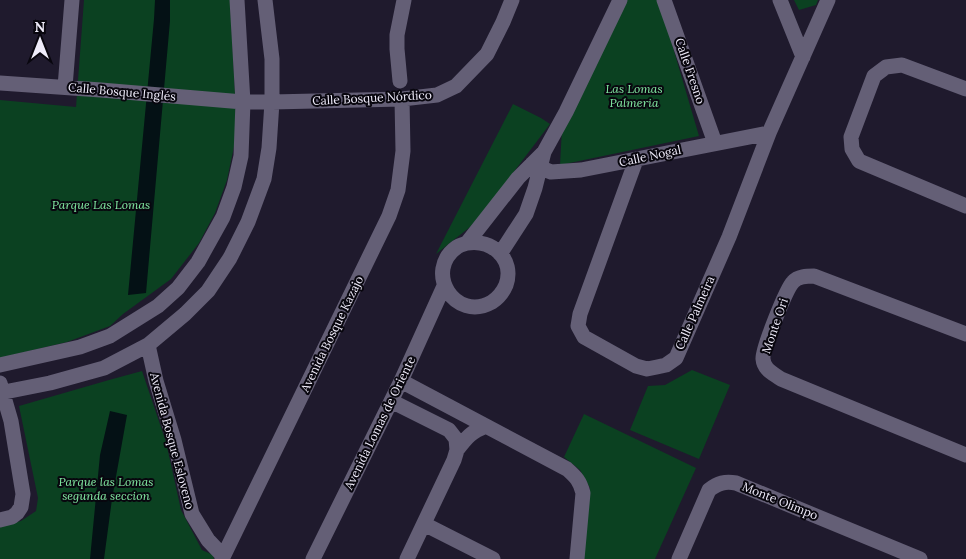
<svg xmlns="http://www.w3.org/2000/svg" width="966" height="559" font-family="Lora,serif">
  <rect width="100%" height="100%" fill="#1f1a2d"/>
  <path fill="#0b4121" d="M84,0H230L237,132L227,180L215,213L199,243L171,279L123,314L110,326L67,342L0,358V100L76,107Z
    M624,0H659L699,136L560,165L562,128Z
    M794,0H818L816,5L799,10Z
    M513,104L541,118L550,124L481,215L470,227L436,254Z
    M692,370L730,385L699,459L630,430L648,386L665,385Z
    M142,371L166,442L181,510L202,550L213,555L214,559H0V526L21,521L36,511L38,498L19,406L109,380Z
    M584,414L696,468L655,559H581L586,532L590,488L580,470L564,457Z"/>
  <path fill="#041115" d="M155,0H170V21L146,293L128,295L154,19Z
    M110,411L127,415L112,499L104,559H90L100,455Z"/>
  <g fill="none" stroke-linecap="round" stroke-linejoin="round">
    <path stroke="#645f76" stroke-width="15" d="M664,0L715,143
      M780,0L803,57
      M400,81L397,49V35L404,0
      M0,83L101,90L243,102H272L402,99L437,95L456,86L487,54L503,22L512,0
      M65,87L72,0
      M966,89L902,65L886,67L874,76L851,137L852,149L859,161L966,206
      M636,160L580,314L578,326L584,337L636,366L647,369L657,367L666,365L676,358L729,237L769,133L828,0
      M532,164L551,172L581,170L769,133
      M467,243C492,239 515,259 506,285C503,292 498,298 492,302C455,323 423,271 457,247C460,245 464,244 467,243L518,178L544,152
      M500,254L526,214L535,188L544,152L566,112L620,0
      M966,334L814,276C807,276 798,276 793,282C786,289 762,350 763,359C764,370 773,373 781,379L966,455
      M148,345L156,381L174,440L192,514L208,540L223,556
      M0,365L80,347L110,336L158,306L178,288L198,262L223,217L234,187L241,156L243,102L237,0
      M401,381L567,469C576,477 580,481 583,493L577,559
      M0,383L11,421L23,494L21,507L17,513L12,517L0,520
      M0,393L50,383L104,368L148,345L185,314L208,291L230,258L248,222L264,179L269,148L272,102V59L265,0
      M391,401L449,430L456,439L457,450L454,460L407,559
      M457,450C467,437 471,432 486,426
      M424,524L493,559
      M222,559L389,216L398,190L403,151L402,99
      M313,559L401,381L444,286
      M679,559L709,490C718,483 725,481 736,483L920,559"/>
  </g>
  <g text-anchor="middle" stroke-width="4" stroke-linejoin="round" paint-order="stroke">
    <g font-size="12" fill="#eeebf9" stroke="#08060e">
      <text transform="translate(690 71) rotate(71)" y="4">Calle Fresno</text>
      <text transform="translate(122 92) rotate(5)" y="4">Calle Bosque Inglés</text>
      <text transform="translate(372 98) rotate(-3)" y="4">Calle Bosque Nórdico</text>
      <text transform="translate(650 156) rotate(-12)" y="4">Calle Nogal</text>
      <text transform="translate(695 313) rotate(-66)" y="4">Calle Palmeira</text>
      <text transform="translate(775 326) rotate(-71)" y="4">Monte Ori</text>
      <text transform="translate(332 334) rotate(-64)" y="4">Avenida Bosque Kazajo</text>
      <text transform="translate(380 423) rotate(-64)" y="4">Avenida Lomas de Oriente</text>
      <text transform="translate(172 441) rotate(75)" y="4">Avenida Bosque Esloveno</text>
      <text transform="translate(780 501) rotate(22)" y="4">Monte Olimpo</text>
    </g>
    <g font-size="12" font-style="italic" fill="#82e9a2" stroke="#08060e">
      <text x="634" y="93">Las Lomas<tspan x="634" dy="14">Palmeria</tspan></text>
      <text x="101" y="209">Parque Las Lomas</text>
      <text x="106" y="486">Parque las Lomas<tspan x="106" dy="14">segunda seccion</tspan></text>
    </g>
  </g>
  <g transform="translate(40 40)" stroke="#08060e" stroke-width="4" paint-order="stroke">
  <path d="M0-4L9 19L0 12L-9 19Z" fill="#eeebf9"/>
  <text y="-8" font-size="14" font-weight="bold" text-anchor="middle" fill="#eeebf9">N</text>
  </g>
</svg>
